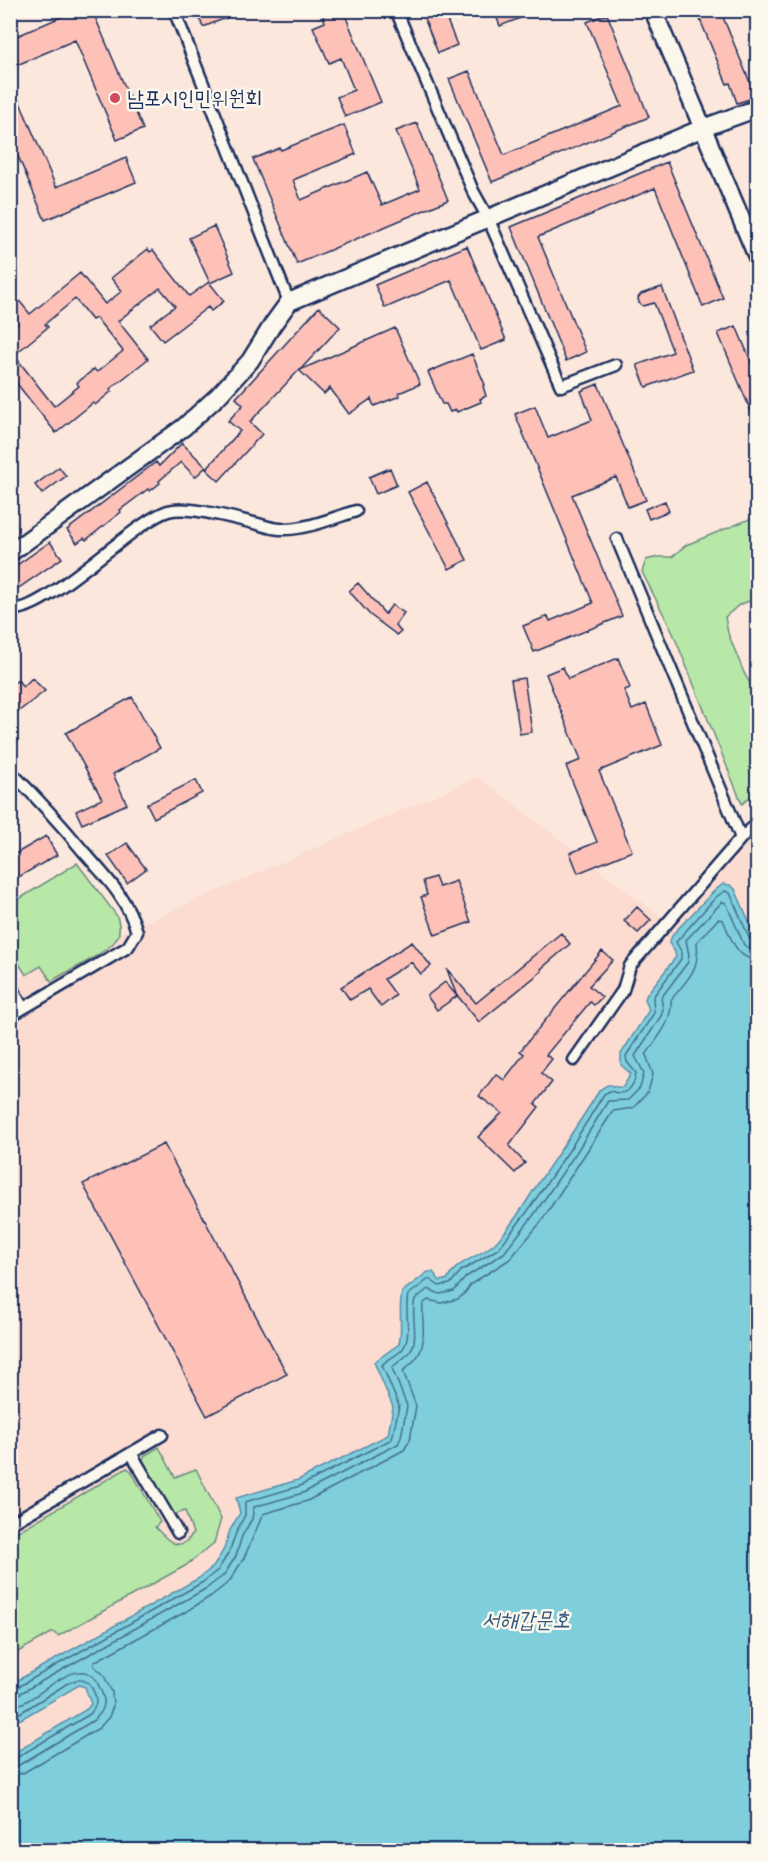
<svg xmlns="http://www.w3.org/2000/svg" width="768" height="1861" font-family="Dekko,'Poor Story',sans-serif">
  <rect width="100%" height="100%" fill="#fce7dc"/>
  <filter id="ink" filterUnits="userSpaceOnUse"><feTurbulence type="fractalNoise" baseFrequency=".0167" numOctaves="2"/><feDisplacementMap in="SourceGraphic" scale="12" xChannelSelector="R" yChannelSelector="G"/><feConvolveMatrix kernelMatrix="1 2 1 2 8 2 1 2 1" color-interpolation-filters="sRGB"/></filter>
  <g filter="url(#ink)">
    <path fill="#fcdcd1" d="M478,777L671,924L757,831V850L754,854V861L758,870L757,942L713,892L673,934L676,957L647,994L645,999L649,1010L621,1054V1065L631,1074L629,1081L623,1087L599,1091L565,1146L515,1217L690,1547L11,1850L10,981Z"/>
    <path fill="#b8e8a7" stroke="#6a8c82" stroke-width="1.5" d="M757,516V598L739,605L725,617L728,633L744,673L757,695V791L742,804L673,633L642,572L646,560L658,557H672L686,545Z
      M77,863L117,916C119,923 121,931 117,938C110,952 66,972 51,981L41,966L26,975L20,965L11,971V904Z
      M159,1447L175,1477L196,1469L221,1519L214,1543L185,1566L58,1636L53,1632L11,1656L10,1536L127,1468L131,1471L160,1522L155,1527C167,1540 180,1555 193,1533L185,1511L173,1515L143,1460L144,1456Z"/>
    <path fill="#7fcedc" stroke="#578eaa" stroke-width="1.5" d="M723,884L730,885L735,889L758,942L757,1850H11V1755L87,1709L91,1704L85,1687L79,1685L21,1719L17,1720L11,1716V1684L176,1591L199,1578L214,1566L224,1549L230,1530L240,1513L236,1498L298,1480L388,1435L393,1407L374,1362L399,1344C403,1327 398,1309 402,1292L428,1272H433L440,1281L448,1279C456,1260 481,1257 495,1243C510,1228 522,1209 533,1191C555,1158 578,1125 599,1091C611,1079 611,1089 623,1087L631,1074L621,1065V1054L649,1010L645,999L647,994L676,957L675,952L669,943L673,934L713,892Z"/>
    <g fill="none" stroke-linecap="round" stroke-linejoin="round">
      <path stroke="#436f90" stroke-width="1.5" d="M10,1689L16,1688L203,1582L218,1570L229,1552L236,1533L245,1515V1502L300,1486L392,1439L399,1406L382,1365C388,1358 400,1355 404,1347C412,1334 404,1310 408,1295L429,1279L439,1286L450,1284L461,1271L498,1249L527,1212L570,1149L604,1094L610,1091C625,1097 634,1089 636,1073L627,1062L626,1056L654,1013L653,997L681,959V951L676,942L716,897L725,891L730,893L750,940L758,943
        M10,1696L19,1694L207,1588L224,1575L236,1556L242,1536L252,1519L254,1507L303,1493L398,1444L401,1437L407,1406L392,1368C397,1362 405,1358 410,1352C420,1337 410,1316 415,1299L428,1289L440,1294L454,1291L466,1277L504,1253L533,1216L576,1153L608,1101L628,1100L640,1088L644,1073L635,1056L661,1016L663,1009L661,998L688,962L689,955L686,940L722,902L726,903L744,945L750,949L758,951
        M10,1703C14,1704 17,1705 20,1704C39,1699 80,1651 97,1682C100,1688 103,1694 104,1700C105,1709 100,1714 94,1720L19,1765L10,1767
        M10,1711L20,1713L68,1683L79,1679L89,1683C96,1694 100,1703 90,1714L16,1758L10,1759
        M10,1776L23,1773L99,1728L109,1717L113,1706L112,1692L103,1674L94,1666V1662L187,1611L211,1596L229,1582L244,1558L263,1514L307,1501L404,1450L410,1440L416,1406L403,1371C407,1367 413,1363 417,1357C428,1342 421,1321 423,1304L428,1300L441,1303L458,1299L465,1293L471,1284L510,1259L541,1222L613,1111L633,1108L648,1092L653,1074L646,1055C658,1036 672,1024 671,1000C688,978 700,971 697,942L718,919L723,920C731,937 735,959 758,960"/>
    </g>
    <path fill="#fdc1b8" stroke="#1b2f5e" stroke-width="1.5" fill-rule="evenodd" d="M77,10H92L143,129L117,140L75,40L10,68V39Z
      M196,10H244V11L203,27Z
      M321,10H343L381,102L345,117L337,97L354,90L341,58L329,63L313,27L325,22Z
      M421,10H443L457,45L438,53Z
      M501,10H538V11L500,26L495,13Z
      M696,10H720L756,97L737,103L730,83L727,84Z
      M607,14L649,117L492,182L449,79L469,71L504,155L622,106L587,22Z
      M10,79L56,187L126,158L136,182L45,220L10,137Z
      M417,123L448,200L297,264L253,159L280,148L281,150L344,125L356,154L293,180L301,200L367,172L382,205L420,189L396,131Z
      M667,162L723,298L703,307L655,188L538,237L586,352L566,361L511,227Z
      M214,226L234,272L210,283L189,238Z
      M467,246L506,340L481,350L451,280L385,308L375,285Z
      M148,249L150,252L153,250L189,296L209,282L224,301L211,311L208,307L163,341L150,325L175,306L160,288L118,321L148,359L110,389L112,391L95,405L93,403L56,433L10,375V330L18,324L10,315V303L17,298L30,314L80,273L105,304L122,291L111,278ZM75,299L92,320L96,318L123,351L97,372L94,369L77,383L79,386L54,406L14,355L48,327L45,324Z
      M662,287L693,370L646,387L637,365L673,352L654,303L643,306L639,303L638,298L641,294Z
      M319,307L340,327L300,370L395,328L420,384L399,393L400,396L374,406L371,399L349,414L330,388L324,394L299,370L250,422L262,434L219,481L206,469L240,431L228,421L243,405L236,398Z
      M736,326L758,378V428L718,333Z
      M472,354L485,385L483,386L486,396L480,399L481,402L457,412L456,410L450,412L446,404H442L428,372Z
      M598,384L646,500L628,507L616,477L572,495L622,616L534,652L523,626L548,616L550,621L593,603L515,414L535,406L548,438L592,420L581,391Z
      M182,443L206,467L195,477L181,462L159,481L160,483L150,491L148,489L120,510L121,512L86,540L84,538L77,543L67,530L156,462L159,466Z
      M59,467L66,476L42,494L35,485Z
      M390,468L397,485L376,494L369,477Z
      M427,482L467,560L449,569L408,492Z
      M665,501L669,511L649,519L645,509Z
      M50,542L62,558L10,594V570Z
      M358,583L385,614L392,605L404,613L395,625L401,632L397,635L370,615L349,591Z
      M618,658L630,688L624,690L632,710L646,704L662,745L599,771L632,851L578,873L570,853L597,842L566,766L581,760L546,674L563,667L568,679Z
      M32,678L45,691L10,718V686L18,680L23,687Z
      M524,678L532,732L520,734L511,680Z
      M132,697L160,748L113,774L127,804L82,824L76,811L102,799L66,733Z
      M196,780L202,793L154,818L147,804Z
      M46,836L57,855L10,882V857Z
      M127,843L146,869L127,883L108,856Z
      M435,877L439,887L456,881L471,922L435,935L421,897L427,895L423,881Z
      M637,907L651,920L638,933L624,921Z
      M561,933L570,944L541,969L542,971L479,1022L456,994L447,969L476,1003Z
      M412,942L431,966L421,974L411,962L384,979L396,995L381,1007L368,989L350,1000L341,987Z
      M602,951L613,960L589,986L602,997L594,1005L590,1002L546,1055L552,1059L541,1073L552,1082L535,1104L539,1107L509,1146L525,1163L515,1173L478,1137L502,1113L479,1096L496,1074L504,1080L524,1054L520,1051Z
      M445,982L457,996L437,1010L427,996Z
      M164,1144L287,1374L207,1416L83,1184Z"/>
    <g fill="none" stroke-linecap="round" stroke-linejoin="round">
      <defs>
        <path id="street" d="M174,10L289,302
          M396,10L473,191L488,218L561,386L616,365
          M617,539L741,838
          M10,608C39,619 132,522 168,511C189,505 236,519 258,524C265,526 273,529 281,529C305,530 333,518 356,511
          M10,771C36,797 60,823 83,851C105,876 128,899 137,932L128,947L10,1016
          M10,985L23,1008
          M574,1060L623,990L630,966L741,838L758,823
          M131,1453L178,1533
          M10,1524L162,1435"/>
        <path id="secondary" d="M653,10L758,259
          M10,553L184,427L218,396L250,361L273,324L289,302L703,128L758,108"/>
      </defs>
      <use href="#street" stroke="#1b2f5e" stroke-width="15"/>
      <use href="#secondary" stroke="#1b2f5e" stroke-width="21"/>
      <use href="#street" stroke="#fbf7ec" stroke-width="10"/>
      <use href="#secondary" stroke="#fbf7ec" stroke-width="16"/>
    </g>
  </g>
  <circle fill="#d1495b" stroke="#fbf7ec" stroke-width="2" cx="115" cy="98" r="6"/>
  <g text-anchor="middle" stroke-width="5" stroke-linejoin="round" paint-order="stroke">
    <g font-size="21" fill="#1b2f5e" stroke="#fbf7ec" text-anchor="start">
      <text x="127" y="105">남포시인민위원회</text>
    </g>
    <g font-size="22" font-style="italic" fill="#34577e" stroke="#fbf7ec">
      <text x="526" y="1627">서해갑문호</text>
    </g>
  </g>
  <rect width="768" height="1861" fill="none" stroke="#fbf7ec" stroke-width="36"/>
  <rect x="18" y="18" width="732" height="1825" fill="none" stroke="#1b2f5e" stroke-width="2" filter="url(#ink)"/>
</svg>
